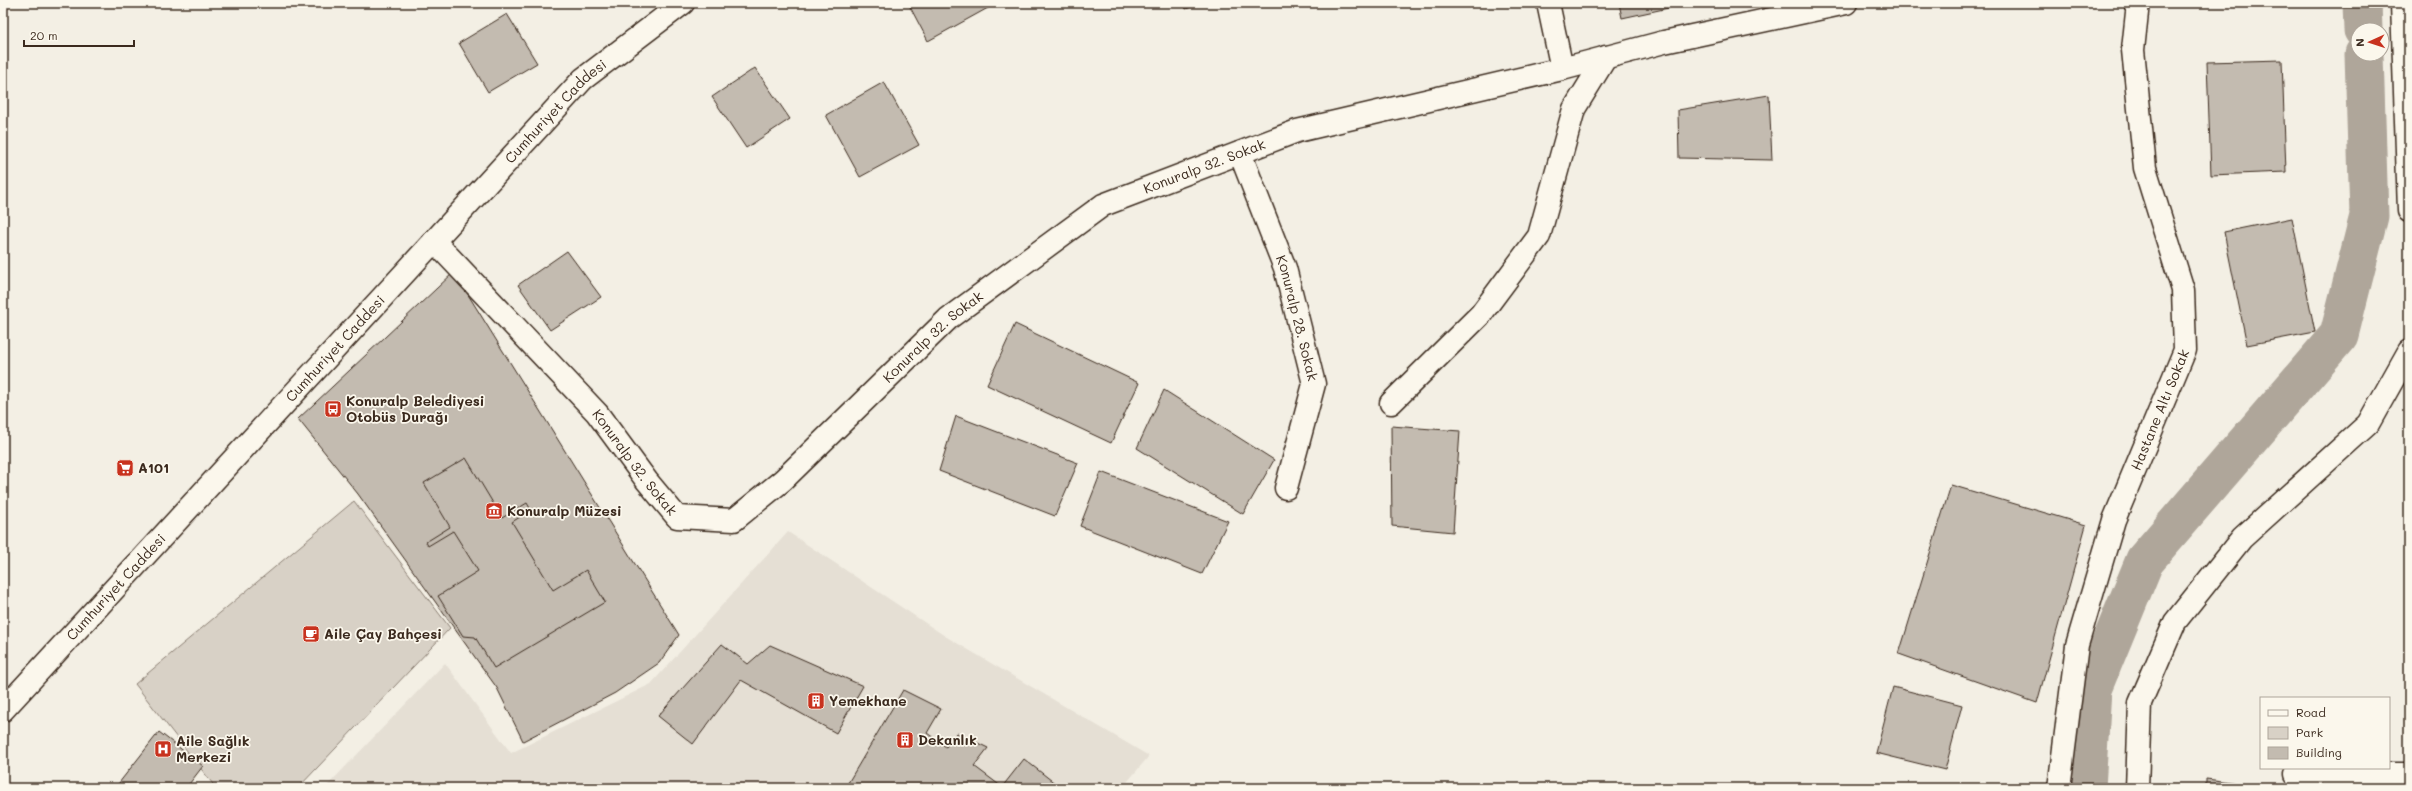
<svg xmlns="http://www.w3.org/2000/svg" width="2412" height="791" font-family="Mali,sans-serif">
  <rect width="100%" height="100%" fill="#f3efe4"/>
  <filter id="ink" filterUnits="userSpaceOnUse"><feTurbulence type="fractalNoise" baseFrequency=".025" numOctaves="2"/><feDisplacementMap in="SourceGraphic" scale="8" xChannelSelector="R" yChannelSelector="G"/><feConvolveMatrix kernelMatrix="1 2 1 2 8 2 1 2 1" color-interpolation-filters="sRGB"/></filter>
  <g filter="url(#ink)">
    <path fill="#e5dfd4" d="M788,532L945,636L1149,756L1122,788H325L445,663L511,753L651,684Z"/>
    <path fill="#d8d1c6" stroke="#8a7e72" d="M354,501L450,628L298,788H216L135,684Z"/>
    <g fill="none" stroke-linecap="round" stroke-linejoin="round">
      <path stroke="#afa69a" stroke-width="39" d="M2362,3L2363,30
        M2086,788L2092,689L2145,560L2339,335L2369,216L2364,54"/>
    </g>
    <path fill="#c3bbb0" stroke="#3b2a1e" d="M908,3H997L928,41Z
      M1184,3H1203L1186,9Z
      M1619,3H1687V4L1622,18Z
      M507,14L537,63L488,92L459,43Z
      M2282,60L2286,172L2211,175L2207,62Z
      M755,68L790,119L746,148L712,97Z
      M884,82L919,145L860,177L826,115Z
      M1769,95L1772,160L1679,158L1678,110Z
      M2292,218L2315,332L2247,345L2224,232Z
      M567,251L601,297L550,330L518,285Z
      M454,272L679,635L659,663L615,693L523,741L497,688L358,494L298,419Z
      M1015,324L1139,383L1111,443L987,385Z
      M1164,390L1274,460L1243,514L1137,448Z
      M956,416L1078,463L1055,516L939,471Z
      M1391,426L1460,431L1453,532L1392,526Z
      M466,458L502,518L527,503L531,510L512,522L553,590L586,570L605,602L494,668L475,637L463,636L438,596L478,571L453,531L428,546L426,542L450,527L424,483Z
      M1101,472L1228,521L1202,574L1080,526Z
      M1951,485L2086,525L2037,703L1899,654Z
      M722,644L748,664L770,645L863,686L836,733L741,680L693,744L658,716Z
      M1893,687L1962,705L1945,770L1876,753Z
      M903,690L941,709L927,733L946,747L957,733L988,748L974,766L1002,787L1024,759L1061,788H845Z
      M159,732L203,766L186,788H115Z
      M2206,779L2280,788H2206Z"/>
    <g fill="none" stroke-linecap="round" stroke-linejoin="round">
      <defs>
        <g id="minor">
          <path d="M1548,3L1562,69L1664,42L1846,3"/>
          <path d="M2402,3L2409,211"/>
          <path id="s1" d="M1240,153L1285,268L1314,384L1286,488"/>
          <path id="s2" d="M434,241L597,413L647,481L677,517L734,520L783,480L949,318L1103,205L1297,131L1562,69"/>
          <path d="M1391,403L1481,314L1539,236L1574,109L1606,57"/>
          <path id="s3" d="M3,710L583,79L683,3"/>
          <path d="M2296,774H2409"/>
          <path id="s4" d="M2059,788L2077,645L2114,520L2185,350L2183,290L2145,168L2133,50L2138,3"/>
          <path d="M2137,788L2140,703L2175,622L2242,538L2368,424L2409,351"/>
        </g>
      </defs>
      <use href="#minor" stroke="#3b2a1e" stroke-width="25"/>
      <use href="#minor" stroke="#fbf7ec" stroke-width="22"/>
    </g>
  </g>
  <defs>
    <symbol id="bus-square" viewBox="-11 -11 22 22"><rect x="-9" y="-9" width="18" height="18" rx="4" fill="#c8321e" stroke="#fbf7ec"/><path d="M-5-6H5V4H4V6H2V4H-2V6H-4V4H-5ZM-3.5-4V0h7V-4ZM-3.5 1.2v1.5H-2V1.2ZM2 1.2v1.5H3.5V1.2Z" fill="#fff"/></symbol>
    <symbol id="supermarket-square" viewBox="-11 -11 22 22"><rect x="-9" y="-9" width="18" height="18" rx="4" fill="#c8321e" stroke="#fbf7ec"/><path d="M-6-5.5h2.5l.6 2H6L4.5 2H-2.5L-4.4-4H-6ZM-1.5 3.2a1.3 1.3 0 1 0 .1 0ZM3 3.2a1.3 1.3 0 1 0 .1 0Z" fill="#fff"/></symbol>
    <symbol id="museum-square" viewBox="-11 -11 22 22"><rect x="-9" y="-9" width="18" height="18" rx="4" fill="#c8321e" stroke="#fbf7ec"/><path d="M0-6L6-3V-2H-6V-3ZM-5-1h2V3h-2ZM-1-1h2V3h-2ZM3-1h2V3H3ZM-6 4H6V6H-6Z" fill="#fff"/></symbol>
    <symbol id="cafe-square" viewBox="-11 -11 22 22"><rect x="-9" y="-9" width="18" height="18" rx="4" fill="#c8321e" stroke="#fbf7ec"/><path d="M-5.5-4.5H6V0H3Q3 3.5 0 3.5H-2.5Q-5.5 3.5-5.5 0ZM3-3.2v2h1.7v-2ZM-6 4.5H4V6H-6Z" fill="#fff"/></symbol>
    <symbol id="building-square" viewBox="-11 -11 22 22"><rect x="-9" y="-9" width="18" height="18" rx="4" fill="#c8321e" stroke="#fbf7ec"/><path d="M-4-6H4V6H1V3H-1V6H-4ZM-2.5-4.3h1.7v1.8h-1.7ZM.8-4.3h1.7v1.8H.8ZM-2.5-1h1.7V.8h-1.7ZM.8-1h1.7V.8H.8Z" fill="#fff"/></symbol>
    <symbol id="hospital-square" viewBox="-11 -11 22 22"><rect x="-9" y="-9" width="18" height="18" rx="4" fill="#c8321e" stroke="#fbf7ec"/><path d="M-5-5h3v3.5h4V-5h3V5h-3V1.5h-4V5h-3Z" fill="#fff"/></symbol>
  </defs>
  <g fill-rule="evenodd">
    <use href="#bus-square" x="323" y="399" width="20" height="20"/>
    <use href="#supermarket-square" x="115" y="458" width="20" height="20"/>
    <use href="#museum-square" x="484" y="501" width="20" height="20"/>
    <use href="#cafe-square" x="301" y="624" width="20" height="20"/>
    <use href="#building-square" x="806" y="691" width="20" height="20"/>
    <use href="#building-square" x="895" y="730" width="20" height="20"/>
    <use href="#hospital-square" x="153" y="739" width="20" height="20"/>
  </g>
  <g text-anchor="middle" stroke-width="3.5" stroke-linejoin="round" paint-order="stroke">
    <g font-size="14" fill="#3b2a1e" stroke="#fbf7ec">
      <text dy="5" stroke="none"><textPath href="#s3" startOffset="815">Cumhuriyet Caddesi</textPath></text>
      <text dy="5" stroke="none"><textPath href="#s2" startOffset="1020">Konuralp 32. Sokak</textPath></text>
      <text dy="5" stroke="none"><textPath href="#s1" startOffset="175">Konuralp 28. Sokak</textPath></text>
      <text dy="5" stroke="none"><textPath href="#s2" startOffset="696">Konuralp 32. Sokak</textPath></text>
      <text dy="5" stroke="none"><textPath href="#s3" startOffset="491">Cumhuriyet Caddesi</textPath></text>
      <text dy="5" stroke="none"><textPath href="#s4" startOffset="394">Hastane Altı Sokak</textPath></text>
      <text dy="5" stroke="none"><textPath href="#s2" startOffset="299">Konuralp 32. Sokak</textPath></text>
      <text dy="5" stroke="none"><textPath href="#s3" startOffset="167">Cumhuriyet Caddesi</textPath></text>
    </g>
    <g font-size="14" font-weight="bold" fill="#3b2a1e" stroke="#fbf7ec" text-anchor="start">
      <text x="346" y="406">Konuralp Belediyesi<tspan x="346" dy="16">Otobüs Durağı</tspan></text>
      <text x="138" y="473">A101</text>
      <text x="507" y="516">Konuralp Müzesi</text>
      <text x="324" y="639">Aile Çay Bahçesi</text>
      <text x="829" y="706">Yemekhane</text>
      <text x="918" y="745">Dekanlık</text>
      <text x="176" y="746">Aile Sağlık<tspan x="176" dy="16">Merkezi</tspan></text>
    </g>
  </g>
  <rect width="2412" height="791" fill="none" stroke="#fbf7ec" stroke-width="16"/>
  <rect x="8" y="8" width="2396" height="775" fill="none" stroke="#3b2a1e" stroke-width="1.5" filter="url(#ink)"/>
  <rect x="2260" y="697" width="130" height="72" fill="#fbf7ec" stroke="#aea59a"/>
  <rect x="2268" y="710" width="20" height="6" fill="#fbf7ec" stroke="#aea59a"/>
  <text x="2296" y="717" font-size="12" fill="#3b2a1e">Road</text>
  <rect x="2268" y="727" width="20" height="12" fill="#d8d1c6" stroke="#aea59a"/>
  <text x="2296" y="737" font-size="12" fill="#3b2a1e">Park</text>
  <rect x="2268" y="747" width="20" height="12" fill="#c3bbb0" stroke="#aea59a"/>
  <text x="2296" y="757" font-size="12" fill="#3b2a1e">Building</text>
  <g transform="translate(2370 42) rotate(267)"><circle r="19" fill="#fbf7ec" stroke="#aea59a"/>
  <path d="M0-3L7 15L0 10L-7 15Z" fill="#c8321e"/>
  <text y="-6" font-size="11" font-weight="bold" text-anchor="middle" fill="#3b2a1e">N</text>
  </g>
  <path d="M24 40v6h110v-6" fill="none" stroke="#3b2a1e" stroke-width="2"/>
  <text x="30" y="40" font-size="12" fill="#3b2a1e" stroke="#fbf7ec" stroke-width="3" paint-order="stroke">20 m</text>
</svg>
